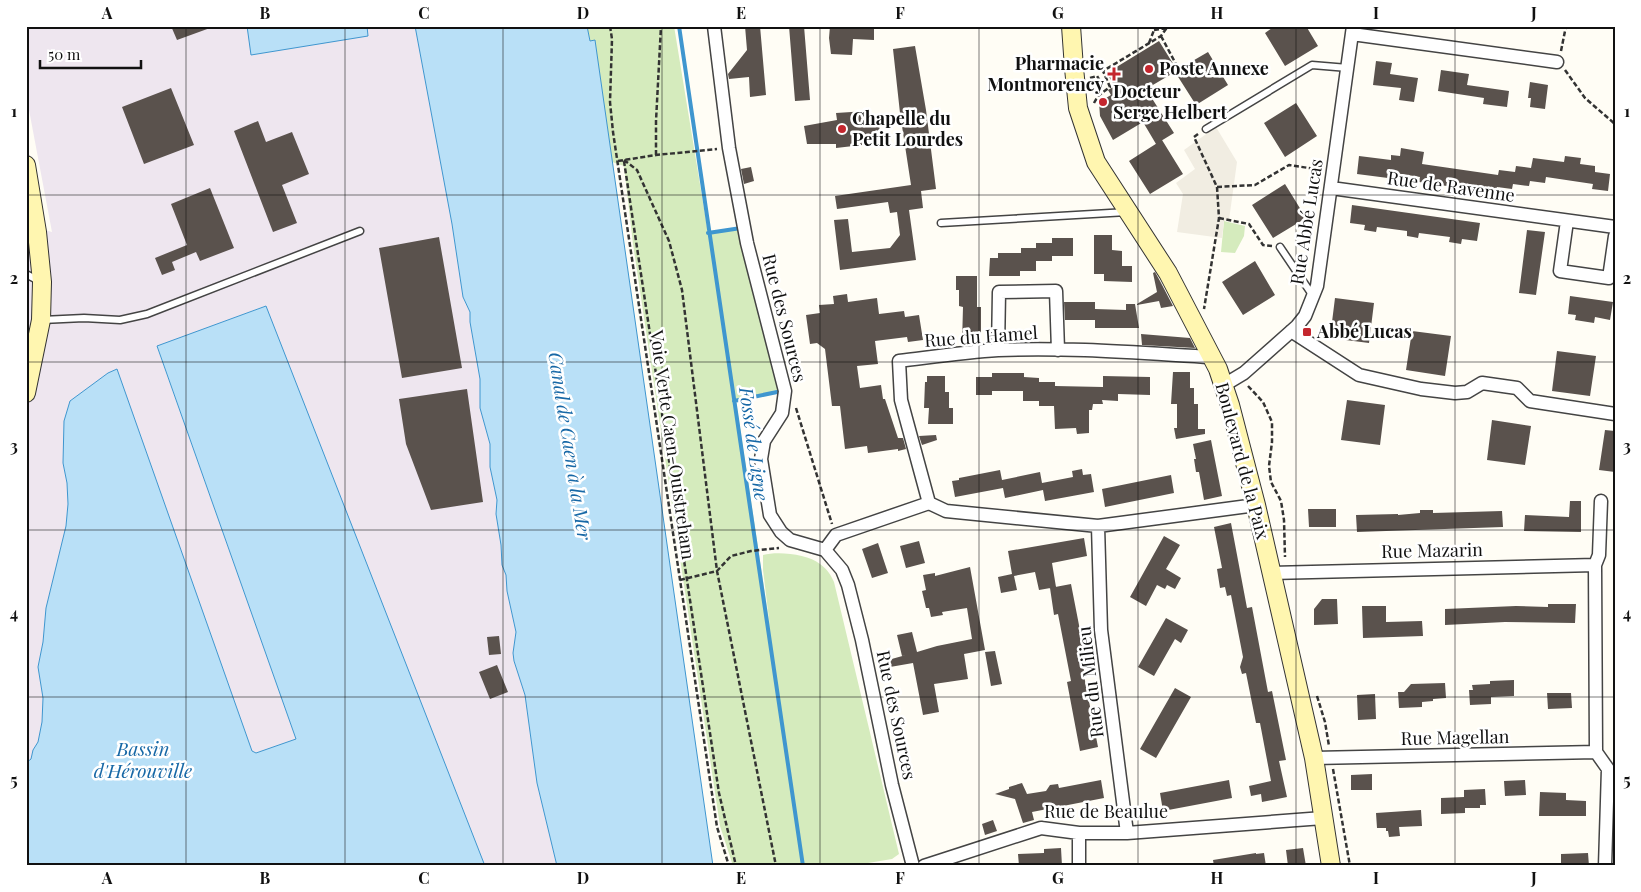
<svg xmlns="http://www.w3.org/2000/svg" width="1641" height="892" font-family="'Playfair Display',serif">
  <rect width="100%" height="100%" fill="#fffdf5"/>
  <path fill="#eee6ef" d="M26,26H415L452,224L463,297L470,312V322L480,379V408L490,444V467L497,500L496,514L501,545L502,565L506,575L507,591L516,632L513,653L514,661L525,695L537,783L557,866H485L265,306L157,347L296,739L256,753L252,751L117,369L108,373L70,401L64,421L63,463L67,483L68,504L66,526L46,608L43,642L38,667L43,698L42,722L38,742L33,750L31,759L26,763V225L52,232L26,94Z"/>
  <path fill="#d5ebbd" d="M587,26H674L708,233L744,229L782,391L736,401L770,627L763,570V555C778,551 808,554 820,564C827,569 831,575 834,582L899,854L892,859L850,866H733L720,826L633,244L624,166L612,162L594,41H590Z
    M1224,221L1245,226L1244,236L1235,253L1221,252Z"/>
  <path fill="#f1ede2" d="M1216,127L1237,162L1229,220L1224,221L1222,238L1177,232L1183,194L1176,183L1195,169L1184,150Z"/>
  <path fill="#b9e0f7" stroke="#3f96cf" d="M247,26H367L368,36L251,55Z
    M415,26H587L590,41L595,40L713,866H557L537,783L525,695L514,661L513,653L516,632L507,591L506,575L502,565L501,545L496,514L497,500L490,467V444L480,408V379L470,322V312L463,297L452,224Z
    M266,306L485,866H26V763L31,759L33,750L38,742L42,722L43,698L38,667L43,642L46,608L66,526L68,504L67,483L63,463L64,421L70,401L108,373L117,369L252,751L256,753L296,739L157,346Z"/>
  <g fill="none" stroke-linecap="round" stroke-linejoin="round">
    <path stroke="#3f96cf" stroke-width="4" d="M679,26L803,866
      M708,233L741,228
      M734,401L782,391"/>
  </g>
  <path fill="#5a524d" d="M171,26H210V28L177,40Z
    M745,26H760L766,95L750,97L749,77L729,79L728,74L747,50Z
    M789,26H804L810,100L795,101Z
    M830,26H874V40L853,39L852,55L831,54L829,38Z
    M1275,26H1306L1318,46L1285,66L1265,33Z
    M1159,41L1177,70L1208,52L1228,85L1196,105L1175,72L1146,89L1174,133L1156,144L1143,122L1113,140L1100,116L1099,102L1111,95L1108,90L1115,86L1109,77L1110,71Z
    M915,46L926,110L936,189L921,191L923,208L909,210L916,260L840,270L834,220L848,219L852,252L890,248L900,235L897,212L890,213L888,202L837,209L835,196L911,185L900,113L893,49Z
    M1376,61L1392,63L1390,74L1418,78L1414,102L1399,100L1401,88L1373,85Z
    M1441,70L1469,74L1467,85L1509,91L1507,107L1483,104L1484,98L1438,91Z
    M1530,82L1548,85L1545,109L1530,107L1531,98H1528Z
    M171,88L194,145L144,164L122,107Z
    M1296,103L1317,136L1285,157L1264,123Z
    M867,111L878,119L880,132L872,143L862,144V145L836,148V144H807L804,126L837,120L836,113Z
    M258,121L266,142L292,132L309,174L282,185L297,223L273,232L234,131Z
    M1162,140L1183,174L1150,194L1129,161Z
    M1401,148L1424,152L1422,164L1498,175L1499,170L1515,172L1516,166L1531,168L1533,158L1564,162L1565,156L1581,158L1580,164L1595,166V172L1610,174L1608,191L1592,189L1593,184L1546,177L1545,183L1530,181L1529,186L1513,184L1512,189L1497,187L1496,193L1419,182L1420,177L1389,172L1388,178L1357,174L1359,156L1391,160V155L1400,156Z
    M751,167L754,181L744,184L741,169Z
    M1285,184L1306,218L1273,238L1252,205Z
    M210,188L234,248L200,261L196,252L172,262L175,270L162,275L155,258L187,245L171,204Z
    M1352,205L1480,223L1477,241L1462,239L1461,244L1449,242L1450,237L1419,233L1418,238L1413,237L1407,236V231L1377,227L1376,232L1364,230L1365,225L1350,223Z
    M1527,230L1545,232L1536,295L1519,293Z
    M1094,235H1112V250L1122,251V266H1132V282L1104,281V274H1094Z
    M439,237L462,368L402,378L379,248Z
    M1052,238H1073V256H1052V261H1036V271H1020V276H989L990,258H998V253H1021V248H1036V243H1052Z
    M1255,261L1275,295L1243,315L1222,282Z
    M1155,272L1160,281L1173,306L1161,308L1159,301L1137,305V304L1157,292L1153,273Z
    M956,276H977V307H981V343H962L963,307L959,306V290H956Z
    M847,294L848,302L877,298L879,314L904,311L905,317L919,315L923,340L908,342L907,337L875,341L878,364L857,366L860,388L881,385L883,399H885L898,438H903L906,449L898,451V449L868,453L867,446L845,449L840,406H832L825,349L817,343L810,344L806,315L820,313L819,305L834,304L833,296Z
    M1570,296L1613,302L1610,320L1595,317L1594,323L1575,320L1576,315L1568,314Z
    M1335,298L1374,303L1369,343L1330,338Z
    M1064,302H1095V309L1126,310V304H1135L1139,328H1095V320H1065Z
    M1412,331L1451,336L1445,376L1406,370Z
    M1141,334L1190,338L1195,348L1142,345Z
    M1557,351L1596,356L1590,396L1552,391Z
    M1173,372H1190V388H1194V404H1198V429H1205V434L1176,439L1174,428H1177V404H1171Z
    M992,373H1024V377L1039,378V382H1055V386L1103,387V376L1150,377V395L1118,394V401L1102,400L1103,404H1093L1092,410H1089V433L1077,434L1076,428L1055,429L1054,406H1039V401H1023V391H992V395H976V377H992Z
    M927,376H945V392H949V408H953V424H928L929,408H924L925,382H927Z
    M467,389L483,502L431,510L406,444L399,399Z
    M1347,400L1385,405L1380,445L1341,440Z
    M1492,420L1531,426L1525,465L1487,460Z
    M1605,430L1615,431V472L1599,470Z
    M936,435L937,440L922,445L919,436Z
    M1211,440L1222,496L1204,500L1199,472H1196L1194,459H1196L1193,444Z
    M1082,469L1083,475L1091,474L1094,492L1045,501L1043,490L1005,498L1003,488L955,497L952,481L959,480V478L1000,470L1002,480L1040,472L1042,483L1073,477L1072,471Z
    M1171,475L1174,493L1105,507L1102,489Z
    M1570,501H1581V532L1524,531L1525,515L1569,517Z
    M1308,509H1336V527H1309Z
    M1420,510H1433V513L1502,511L1503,527L1357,532L1356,515L1398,514V515L1420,513Z
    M1231,523L1247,608L1252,607L1268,692L1272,691L1286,760L1279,761L1287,797L1262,802L1261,794L1251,796L1249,786L1271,781L1260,723H1256L1246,673L1242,674L1240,667L1243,657L1231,595L1227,596L1225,587L1220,588L1217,569L1222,568L1214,527Z
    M1164,536L1180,545L1166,569L1181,578L1175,589L1167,585L1165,589L1157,585L1146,606L1130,597Z
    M1084,538L1087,556L1052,563L1056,587L1039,590L1035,572L1014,576L1017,590L1001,593L998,577L1012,574L1008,551Z
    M919,541L925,563L906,568L900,546Z
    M878,543L888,573L872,578L862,549Z
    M970,567L985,650L964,654L968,679L934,684L939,712L923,715L913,663L890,667L888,660L906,655L902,656L897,635L912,632L917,652L937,646L972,639L967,608L942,612L943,615L931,617L929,608H926L922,591L926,590L923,575L935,573V576Z
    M1071,584L1086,661L1083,662L1085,681L1098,747L1080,751L1067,682L1071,681L1065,650L1058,614L1054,615L1050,588Z
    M1322,599H1337L1338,624L1314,625V609Z
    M1548,604H1576L1575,623L1505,622L1445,625V609L1516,606L1548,607Z
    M1362,606H1386V622L1422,621L1423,636L1363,638Z
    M1166,618L1188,630L1181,643L1175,639L1154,676L1138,667Z
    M499,636L501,654L489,655L487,637Z
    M995,651L1002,684L991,686L985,652Z
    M497,665L508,692L490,699L479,672Z
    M1514,680V696L1491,697V704L1470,705L1469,690H1473L1472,685L1490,684V681Z
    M1445,683L1446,698L1433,699V701L1422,702V707L1399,708L1398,692H1404L1411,684Z
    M1175,688L1191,697L1156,758L1140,749Z
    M1547,693H1571L1572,708L1548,709Z
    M1375,694L1376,719L1358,720L1357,695Z
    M1372,774V790H1351V775Z
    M1101,780L1104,798L1032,812L1034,820L1023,823L1015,799L995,794L1009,789V787L1022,783L1027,794L1046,791L1050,785L1058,784L1059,788Z
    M1229,780L1232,798L1163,811L1160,793Z
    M1525,780L1526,795L1505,796L1504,781Z
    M1485,789L1486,805H1480V808H1465V813L1441,814V798L1464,797V790Z
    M1540,792L1566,793V800L1586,801V816H1539Z
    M1421,810L1422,826L1399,827L1400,836L1389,837L1388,831H1386V828H1377L1376,813Z
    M993,820L997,831L985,835L982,824Z
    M1061,848L1062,866H1019L1018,854L1044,853V849Z
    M1303,848L1306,866H1288L1286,850Z
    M1256,853V854L1264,853L1266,866H1214L1213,860Z
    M1588,853L1589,866H1561V854Z"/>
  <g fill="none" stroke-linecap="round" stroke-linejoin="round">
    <defs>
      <path id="lane" d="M1206,129L1312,65L1348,68
        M941,223L1127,212
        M1280,247L1313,296
        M26,274L39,281
        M42,320L84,318L120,320L147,314L360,231"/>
      <path id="street" d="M714,26L729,148L747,243L785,391L782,413L764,441L761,459L770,515L781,532L790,540L825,550L842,570L848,585L862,640L892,785L913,866
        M1352,34L1557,62
        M1331,188L1615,227
        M1567,221L1560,271L1609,278L1615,236
        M1291,331L1359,375L1421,389L1455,393L1467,392L1482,383L1517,388L1530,401L1615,414
        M998,350L999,292L1056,291L1058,350
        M1224,385L1244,373L1297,326L1305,316L1317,286L1353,26
        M1601,501L1599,555L1595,565L1596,752L1608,769L1605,866
        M929,503L901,400L899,361C932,357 965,352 998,350C1069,347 1140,353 1211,357
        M1098,526L1101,630L1127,833
        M825,550L836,535L929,503L946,511L1098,526L1256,505
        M1271,573L1595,565
        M1314,758L1596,752
        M1079,833V866
        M924,866L1041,828L1079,833H1127L1323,818"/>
      <path id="secondary" d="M1071,26L1074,68L1078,108L1096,162L1168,273L1218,369L1230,405L1256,505L1314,758L1331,866
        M26,165L37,232L42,282L41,320L26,393"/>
    </defs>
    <use href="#lane" stroke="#444" stroke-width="9"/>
    <use href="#street" stroke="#444" stroke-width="15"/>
    <use href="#secondary" stroke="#333" stroke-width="20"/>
    <path stroke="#333" stroke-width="2.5" stroke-dasharray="5 2.5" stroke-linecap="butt" d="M610,26L612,39L610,102L613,132L717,827L729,866
      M1154,30L1166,28
      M1161,36L1177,66L1175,67
      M1149,43L1154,30V26
      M1561,51L1566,26
      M1565,70L1585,98L1615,124
      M1090,78L1097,76L1103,86
      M1094,103L1098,96L1110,87L1103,71L1161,36L1168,26
      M1198,134L1194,137L1217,187L1219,218L1204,309
      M656,155V121L661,26
      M624,160L637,170L669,241L682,290L717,571L776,866
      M618,161L656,155L717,149
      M624,161L719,793L736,866
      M1217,187L1255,185L1289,165L1322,170
      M1219,218L1249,224L1263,245L1272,246
      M1248,386L1263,402L1272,422V442L1269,466L1271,482L1281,501L1284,520L1285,557
      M796,408L832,524
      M680,580L717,571L731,556L751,551L779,548
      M1317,696L1325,722L1329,746
      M1333,769L1350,866"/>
    <use href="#lane" stroke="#fff" stroke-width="6"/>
    <use href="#street" stroke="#fff" stroke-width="12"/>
    <use href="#secondary" stroke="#fff6b0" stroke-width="18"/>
  </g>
  <path fill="none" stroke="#111" stroke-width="1" stroke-opacity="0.55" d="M186,26V866M345,26V866M503,26V866M662,26V866M820,26V866M979,26V866M1138,26V866M1296,26V866M1455,26V866M26,195H1615M26,362H1615M26,530H1615M26,697H1615"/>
  <g fill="#c4262e" stroke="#fff" stroke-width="2">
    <circle cx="1149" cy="69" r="5"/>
    <path d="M1111.5 66.5h5v5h5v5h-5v5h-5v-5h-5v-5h5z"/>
    <circle cx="1103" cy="102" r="5"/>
    <circle cx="842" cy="129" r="5"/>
    <rect x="1302" y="327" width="10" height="10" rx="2.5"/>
  </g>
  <g text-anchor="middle" stroke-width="5" stroke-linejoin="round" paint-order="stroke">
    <g font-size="18" font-weight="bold" fill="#111" stroke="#fff" text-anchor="start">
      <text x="1104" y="70" text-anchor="end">Pharmacie<tspan x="1104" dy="21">Montmorency</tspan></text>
      <text x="1159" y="75">Poste Annexe</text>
      <text x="1113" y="98">Docteur<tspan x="1113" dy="21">Serge Helbert</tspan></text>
      <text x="852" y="125">Chapelle du<tspan x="852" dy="21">Petit Lourdes</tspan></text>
      <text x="1317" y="338">Abbé Lucas</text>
    </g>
    <g font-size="18" fill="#111" stroke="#fff">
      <text transform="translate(1451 187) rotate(8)" y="6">Rue de Ravenne</text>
      <text transform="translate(1307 222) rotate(-81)" y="6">Rue Abbé Lucas</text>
      <text transform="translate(784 318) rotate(76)" y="6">Rue des Sources</text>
      <text transform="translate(981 337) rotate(-4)" y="6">Rue du Hamel</text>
      <text transform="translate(672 445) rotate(82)" y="6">Voie Verte Caen-Ouistreham</text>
      <text transform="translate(1242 461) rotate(75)" y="6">Boulevard de la Paix</text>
      <text transform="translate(1432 551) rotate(-1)" y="6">Rue Mazarin</text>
      <text transform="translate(1091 682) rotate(-97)" y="6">Rue du Milieu</text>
      <text transform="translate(896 715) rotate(78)" y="6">Rue des Sources</text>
      <text transform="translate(1455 738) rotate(-1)" y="6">Rue Magellan</text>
      <text x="1106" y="818">Rue de Beaulue</text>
    </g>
    <g font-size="19" font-style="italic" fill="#1768a6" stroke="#fff">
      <text transform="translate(754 444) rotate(82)" y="7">Fossé de Ligne</text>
      <text transform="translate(570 446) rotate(81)" y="7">Canal de Caen à la Mer</text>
      <text x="143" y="756">Bassin<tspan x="143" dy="22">d'Hérouville</tspan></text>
    </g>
  </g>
  <rect width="1641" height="892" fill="none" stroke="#ffffff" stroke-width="55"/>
  <path d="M40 60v8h101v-8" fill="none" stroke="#111111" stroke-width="2.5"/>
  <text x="48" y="60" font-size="15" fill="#111111" stroke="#ffffff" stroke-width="4" paint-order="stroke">50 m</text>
  <rect x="28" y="28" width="1586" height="836" fill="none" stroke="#111" stroke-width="2"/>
  <g font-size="16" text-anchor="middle" font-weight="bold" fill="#111">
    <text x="107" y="19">A</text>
    <text x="265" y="19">B</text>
    <text x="424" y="19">C</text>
    <text x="583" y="19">D</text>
    <text x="741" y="19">E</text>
    <text x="900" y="19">F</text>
    <text x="1058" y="19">G</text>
    <text x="1217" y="19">H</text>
    <text x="1376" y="19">I</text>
    <text x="1534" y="19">J</text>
    <text x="14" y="117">1</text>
    <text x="1627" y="117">1</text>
    <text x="14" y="284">2</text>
    <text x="1627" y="284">2</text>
    <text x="14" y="452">3</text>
    <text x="1627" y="452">3</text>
    <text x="14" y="619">4</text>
    <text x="1627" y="619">4</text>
    <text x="14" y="786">5</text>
    <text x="1627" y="786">5</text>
    <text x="107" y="884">A</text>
    <text x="265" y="884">B</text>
    <text x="424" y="884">C</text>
    <text x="583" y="884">D</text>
    <text x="741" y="884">E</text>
    <text x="900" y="884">F</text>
    <text x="1058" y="884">G</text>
    <text x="1217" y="884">H</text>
    <text x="1376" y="884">I</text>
    <text x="1534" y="884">J</text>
  </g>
</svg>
